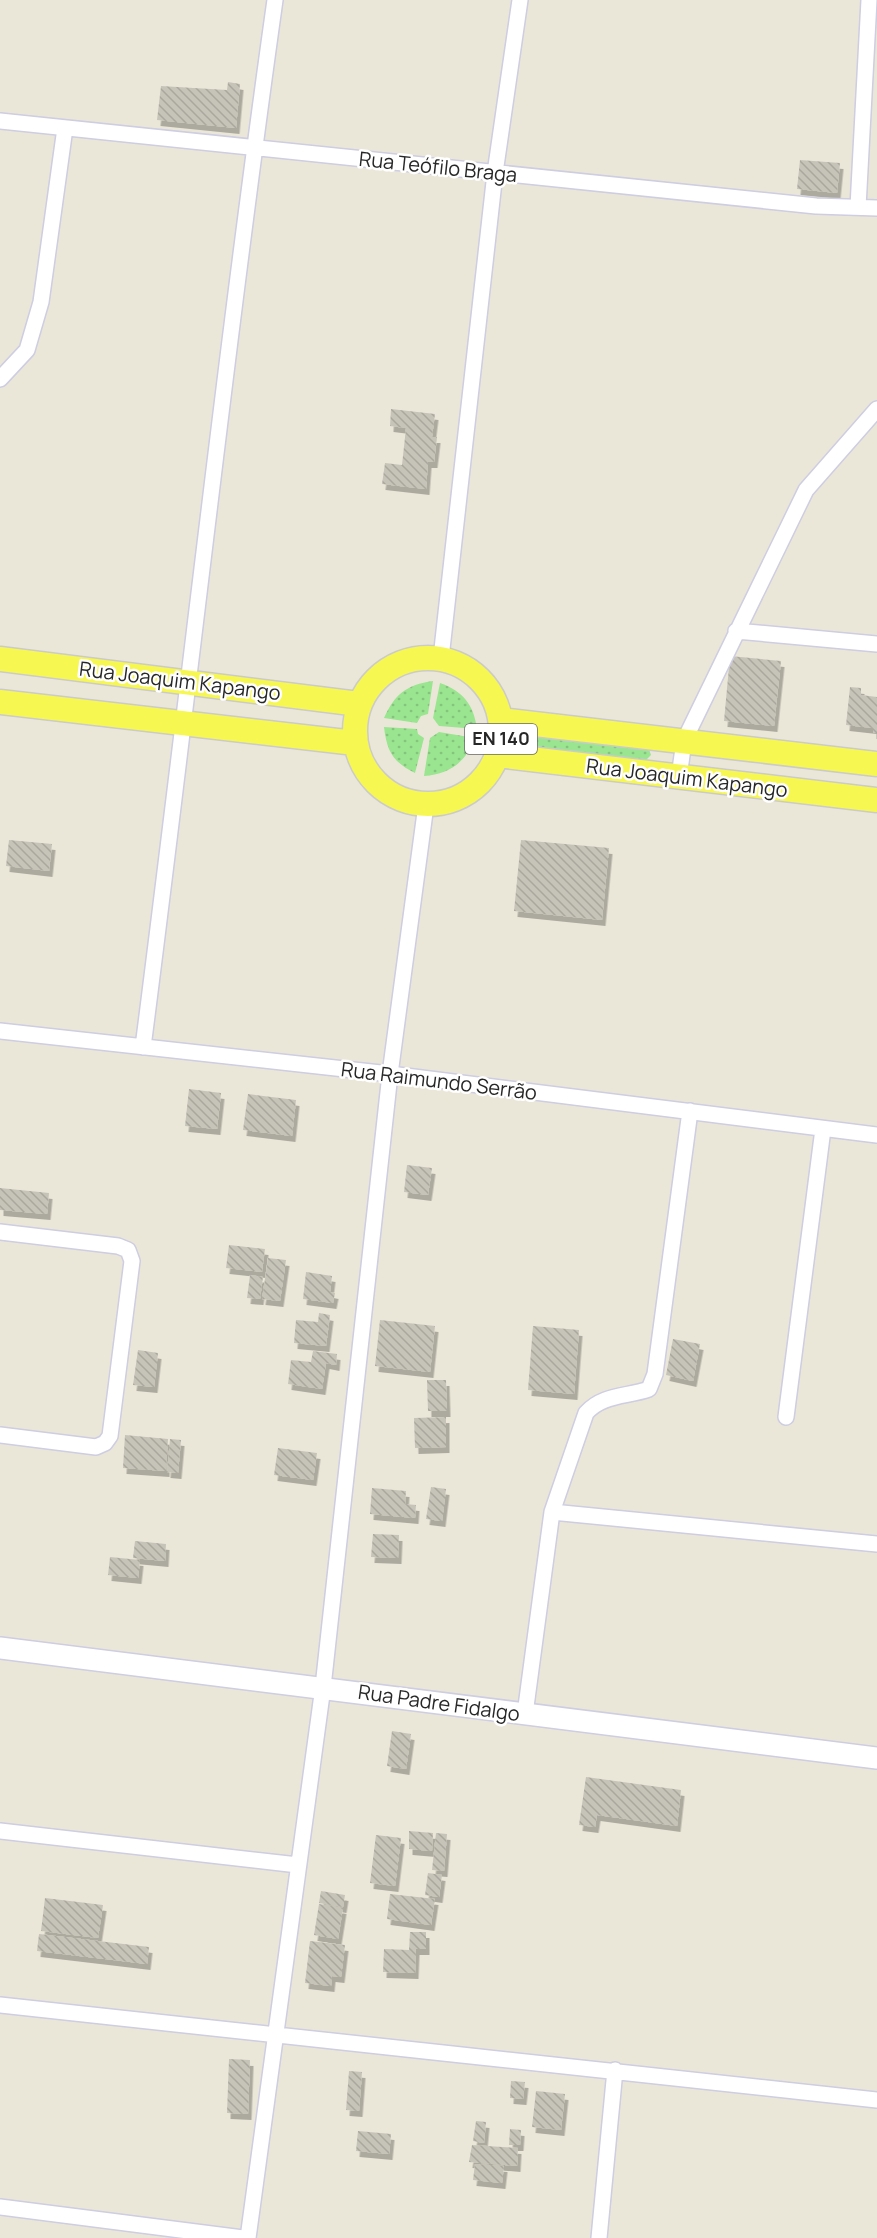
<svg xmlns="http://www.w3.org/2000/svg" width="877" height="2238" font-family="Manrope,sans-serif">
  <defs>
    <pattern id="grass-dots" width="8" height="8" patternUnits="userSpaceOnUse" patternTransform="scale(1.5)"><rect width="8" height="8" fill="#9ae590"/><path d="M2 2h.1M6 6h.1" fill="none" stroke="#85c47c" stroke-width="1.8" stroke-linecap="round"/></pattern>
    <pattern id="building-back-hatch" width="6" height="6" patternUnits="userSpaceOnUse" patternTransform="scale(1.5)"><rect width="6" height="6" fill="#c6c3b8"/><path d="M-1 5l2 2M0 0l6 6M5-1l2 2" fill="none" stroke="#aaa89e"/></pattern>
    <filter id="shadow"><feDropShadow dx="3.5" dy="6" stdDeviation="0" flood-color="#0004"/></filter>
  </defs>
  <rect width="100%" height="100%" fill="#ebe7d8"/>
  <path fill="url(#grass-dots)" d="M433,681L428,714L421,716L417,723L384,718C395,694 406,685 433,681Z
    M440,683C463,691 474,705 477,729L439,726L433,718Z
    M384,727L417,729L418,734L424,738L415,773C393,762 387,752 384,727Z
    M439,732L475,738C465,763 450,774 424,776L430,738Z
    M534,735L649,749L651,755L646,760L534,747L530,741Z"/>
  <path fill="url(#building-back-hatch)" filter="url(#shadow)" d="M228,82L240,84L236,128L157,120L161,86L227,90Z
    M800,160L840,163L837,193L797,189Z
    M391,409L435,414L432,437H437L434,462H428L426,489L382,484L385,463L402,465L406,428L390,426Z
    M730,656L781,661L774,726L724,721Z
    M850,687L861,688V695L877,697V733H873V728L846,725Z
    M9,840L52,844L49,871L6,866Z
    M521,840L609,848L602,920L514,911Z
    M189,1089L221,1093L217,1129L185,1126Z
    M248,1094L296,1100L292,1136L243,1130Z
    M407,1165L432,1168L428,1195L404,1192Z
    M0,1188L49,1193L47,1214L0,1210Z
    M229,1245L265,1249L262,1272L226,1268Z
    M268,1258L286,1260L280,1301L262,1299Z
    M306,1272L332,1276L330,1292L335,1293L333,1303L303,1299Z
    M250,1275L263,1277L260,1299L247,1298Z
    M319,1313L330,1315L326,1346L294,1343L296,1320L318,1322Z
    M380,1320L435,1326L430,1372L375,1366Z
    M533,1326L579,1330L574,1394L528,1390Z
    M673,1339L700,1344L693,1381L666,1375Z
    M138,1350L158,1353L154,1387L133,1385Z
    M313,1351L337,1354L336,1365L326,1363L322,1389L288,1384L291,1360L311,1362Z
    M427,1380H446L447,1411H428Z
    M446,1417V1447L415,1448L414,1418Z
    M125,1435L168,1439L166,1471L123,1468Z
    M170,1439L181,1440L178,1473L167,1472Z
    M278,1448L317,1453L313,1480L274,1475Z
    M431,1487L446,1489L442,1521L426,1519Z
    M372,1488L406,1491L405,1504L416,1505L415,1518L370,1514Z
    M373,1534L399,1535L398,1558L371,1557Z
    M135,1541L166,1544L165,1561L133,1558Z
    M110,1557L140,1560L138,1578L108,1575Z
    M392,1731L411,1734L406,1769L387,1766Z
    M586,1777L681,1790L677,1826L597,1815L595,1827L579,1825Z
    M409,1831L433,1833L432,1851L409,1849Z
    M436,1833L447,1834L444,1871L432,1870Z
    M376,1835L401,1838L395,1886L370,1883Z
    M428,1873L442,1875L439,1897L425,1895Z
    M321,1891L345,1895L343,1907L319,1903Z
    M390,1894L435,1899L431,1925L387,1919Z
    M45,1898L103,1905L98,1938L41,1931Z
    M319,1904L343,1908L338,1939L314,1935Z
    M410,1932H426V1949H416L415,1973L383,1972L384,1949L409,1950Z
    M39,1934L149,1947L147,1964L37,1951Z
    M310,1941L345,1945L341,1977L332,1976L331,1986L305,1983Z
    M229,2059L250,2060L248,2114L227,2113Z
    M349,2071L362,2072L359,2111L346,2110Z
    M511,2081L525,2082L523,2099L510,2098Z
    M536,2091L565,2094L561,2130L532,2127Z
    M476,2121L486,2122L484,2143L473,2141Z
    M510,2129L521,2130L520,2145H509Z
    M358,2131L391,2134L389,2154L356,2151Z
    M472,2145L518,2148L517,2166L469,2162Z
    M475,2164L504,2166L502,2183L473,2180Z"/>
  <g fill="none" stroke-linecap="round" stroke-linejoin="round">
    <defs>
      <path id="street" d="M0,121L816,206L877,208
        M858,207L869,0
        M0,379L27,350L41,302L65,128
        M736,631L877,644
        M441,658L495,173L520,0
        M679,777L684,741L806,490L877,409
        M0,1031L390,1074L877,1135
        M143,1047C188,698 226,348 275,0
        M0,1232L118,1246L128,1250L132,1261L110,1436L105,1443L96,1447L0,1435
        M786,1417L823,1129
        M552,1512L877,1544
        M525,1714L552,1512L586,1413C603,1394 627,1397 649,1389L655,1374L690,1111
        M0,1831L298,1865
        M0,2005C292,2038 585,2067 877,2100
        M0,2207L243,2238
        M248,2238L323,1687L390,1074L426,805
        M599,2238L615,2070"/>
      <path id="secondary" d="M0,1648L877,1758"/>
      <path id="primary" d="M355 731a73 73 0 1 1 146 0a73 73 0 1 1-146 0Z
        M0,659L359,704
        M0,702L355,743
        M501,720L877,764
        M497,755L877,800"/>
    </defs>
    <use href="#street" stroke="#cecde2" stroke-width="18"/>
    <use href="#secondary" stroke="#cecde2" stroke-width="24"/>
    <use href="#primary" stroke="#cbcbcb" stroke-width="27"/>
    <use href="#street" stroke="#fff" stroke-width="15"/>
    <use href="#secondary" stroke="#fff" stroke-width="21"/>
    <use href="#primary" stroke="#f7f751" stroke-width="24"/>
  </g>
  <g text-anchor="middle" stroke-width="5" stroke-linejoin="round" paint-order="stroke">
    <rect fill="#fff" stroke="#686868" stroke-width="1.5" x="465" y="724" width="72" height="30" rx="4.5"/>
    <g font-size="18" font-weight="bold" fill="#272727">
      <text x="501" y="745">EN 140</text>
    </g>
    <g font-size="20" fill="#272727" stroke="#fff">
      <text transform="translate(438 167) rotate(6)" y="7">Rua Teófilo Braga</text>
      <text transform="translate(180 681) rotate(7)" y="7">Rua Joaquim Kapango</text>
      <text transform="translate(687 778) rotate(7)" y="7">Rua Joaquim Kapango</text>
      <text transform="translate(439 1081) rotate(7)" y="7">Rua Raimundo Serrão</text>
      <text transform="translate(439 1703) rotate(8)" y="7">Rua Padre Fidalgo</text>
    </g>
  </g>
</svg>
